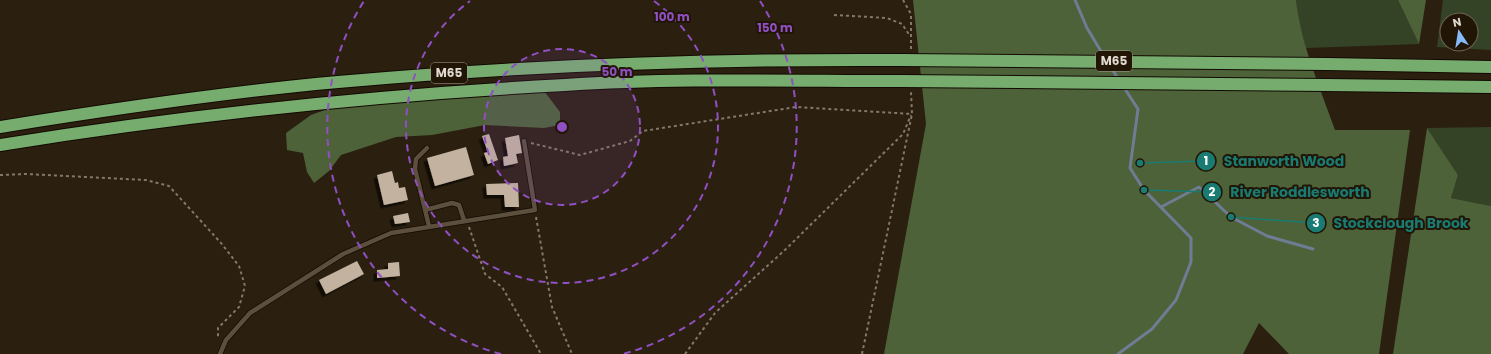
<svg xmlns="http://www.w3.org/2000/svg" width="1491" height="354" font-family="Poppins,sans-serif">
  <defs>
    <filter id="shadow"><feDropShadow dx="-3.5" dy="3.5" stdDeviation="0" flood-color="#0009"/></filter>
  </defs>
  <rect width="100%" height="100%" fill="#2b200f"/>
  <path fill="#344326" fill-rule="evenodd" d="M1296,0H1398L1419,44L1306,48L1298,20Z
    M1443,0H1491V50L1437,47ZM1447,20H1471V44H1447Z
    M1491,127V206L1451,198L1458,175L1427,128Z"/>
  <path fill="#4d6238" d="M913,0H1296C1301,45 1320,87 1335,130H1410L1379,354H1289L1259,323L1243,354H884L926,124Z
    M1398,0H1426L1419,44Z
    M544,91L560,112V125L544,128L485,125L432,135L396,137L341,155L329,171L314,183L307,172L303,153L287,150L286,133L311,115L336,106Z
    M1427,128L1458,175L1451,198L1491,206V354H1393Z"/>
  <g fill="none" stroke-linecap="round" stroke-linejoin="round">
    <path stroke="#6e7c94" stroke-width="3" d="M1075,0L1087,28L1105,58
      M1110,66L1119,80
      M1161,207L1199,187L1231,217L1267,236L1313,249
      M1118,354L1152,329L1176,300L1191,262V238L1144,190L1130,168L1138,109L1123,86"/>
  </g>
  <path fill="#c2b29f" filter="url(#shadow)" d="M489,134L498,160L488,164L484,153L488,152L482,136Z
    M519,135L522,153L516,154L518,163L504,166L503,157L508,156L505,138Z
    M466,147L474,175L435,186L427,158Z
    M392,171L395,183L398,182L399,188L405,187L408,200L384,205L377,175Z
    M518,183L519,207H505L504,195H487L486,184Z
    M408,213L410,222L395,224L393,216Z
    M357,261L364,274L326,294L319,280Z
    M399,262L400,276L377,278V270L388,269V263Z"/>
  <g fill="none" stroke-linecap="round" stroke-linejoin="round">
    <defs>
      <path id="service" d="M427,148L416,159L415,169L429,226
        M425,210L452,203L459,205L464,220
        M220,354L226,340L250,313L343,254L391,233L535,210L524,141"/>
      <path id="motorway" d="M1327,64L1491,67
        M1326,85L1491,87
        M0,127C112,109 225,92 338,82C525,65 713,59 901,60
        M0,145C187,115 376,95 565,85C676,78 789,81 901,81"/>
    </defs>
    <use href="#service" stroke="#130900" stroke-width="6"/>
    <use href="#motorway" stroke="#130900" stroke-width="14"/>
    <path stroke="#82786b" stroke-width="2" stroke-dasharray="3 3" stroke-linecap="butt" d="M903,0L911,14V50
      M834,15L887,18L902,24L910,36
      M531,143L580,155L630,141L643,131L796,107L912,114
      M0,175L26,174L146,180L169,186L221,243L239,266L245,286L239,307L218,328V339
      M536,217L552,307L572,354
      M469,227L485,274L502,287L541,354
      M685,354L715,313L786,249L903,134L911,115
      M862,354L912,114L911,92"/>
    <use href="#service" stroke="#5c4f3d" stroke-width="4.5"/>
    <use href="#motorway" stroke="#77ac6f" stroke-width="12"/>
    <defs>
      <path id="motorway-bridge" d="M901,60L1327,64
        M901,81L1326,85"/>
    </defs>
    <use href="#motorway-bridge" stroke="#130900" stroke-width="14" stroke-linecap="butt"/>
    <use href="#motorway-bridge" stroke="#77ac6f" stroke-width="12"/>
  </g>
  <circle cx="562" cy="127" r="78" fill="#904fc2" fill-opacity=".12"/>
  <g fill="none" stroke="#904fc2" stroke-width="2" stroke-dasharray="7 5">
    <circle cx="562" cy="127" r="78"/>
    <path d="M654 1A156 156 0 1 1 470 1"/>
    <path d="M501 354A235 235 0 0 1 364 1M760 1A235 235 0 0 1 623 354"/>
  </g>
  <g text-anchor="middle" stroke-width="4" stroke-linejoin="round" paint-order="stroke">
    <g fill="#211606" stroke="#a89f93" stroke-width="1">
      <rect x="1096" y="51" width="36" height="20" rx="3"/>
      <rect x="431" y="63" width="36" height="20" rx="3"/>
    </g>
    <g font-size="12" font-weight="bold" fill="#e2dad0">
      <text x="1114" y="65">M65</text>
      <text x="449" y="77">M65</text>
    </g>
  </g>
  <circle cx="562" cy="127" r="6" fill="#904fc2" stroke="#211606" stroke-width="2"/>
  <g font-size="12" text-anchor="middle" font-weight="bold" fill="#904fc2" stroke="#211606" stroke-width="4" stroke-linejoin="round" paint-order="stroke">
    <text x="672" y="21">100 m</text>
    <text x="775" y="32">150 m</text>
    <text x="617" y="76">50 m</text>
  </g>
  <path fill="none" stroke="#1a7b73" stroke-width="1.5" d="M1140 163L1206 161M1144 190L1212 192M1231 217L1316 223"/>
  <g fill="#1a7b73" stroke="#211606" stroke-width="1.5">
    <circle cx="1140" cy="163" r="4"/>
    <circle cx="1144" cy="190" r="4"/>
    <circle cx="1231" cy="217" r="4"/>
    <circle cx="1206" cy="161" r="10"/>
    <circle cx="1212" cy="192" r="10"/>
    <circle cx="1316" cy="223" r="10"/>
  </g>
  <g font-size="12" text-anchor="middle" font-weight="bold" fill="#fff">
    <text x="1206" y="165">1</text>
    <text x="1212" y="196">2</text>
    <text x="1316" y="227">3</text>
  </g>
  <g font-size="14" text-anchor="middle" font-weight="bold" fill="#1a7b73" stroke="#211606" stroke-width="4" stroke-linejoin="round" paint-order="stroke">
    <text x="1284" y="166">Stanworth Wood</text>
    <text x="1300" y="197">River Roddlesworth</text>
    <text x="1401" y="228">Stockclough Brook</text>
  </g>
  <g transform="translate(1459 32) rotate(348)"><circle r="19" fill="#211606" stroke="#6e6457"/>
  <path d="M0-3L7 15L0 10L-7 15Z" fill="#85bbfb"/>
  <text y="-6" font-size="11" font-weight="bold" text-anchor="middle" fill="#e2dad0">N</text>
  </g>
</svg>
